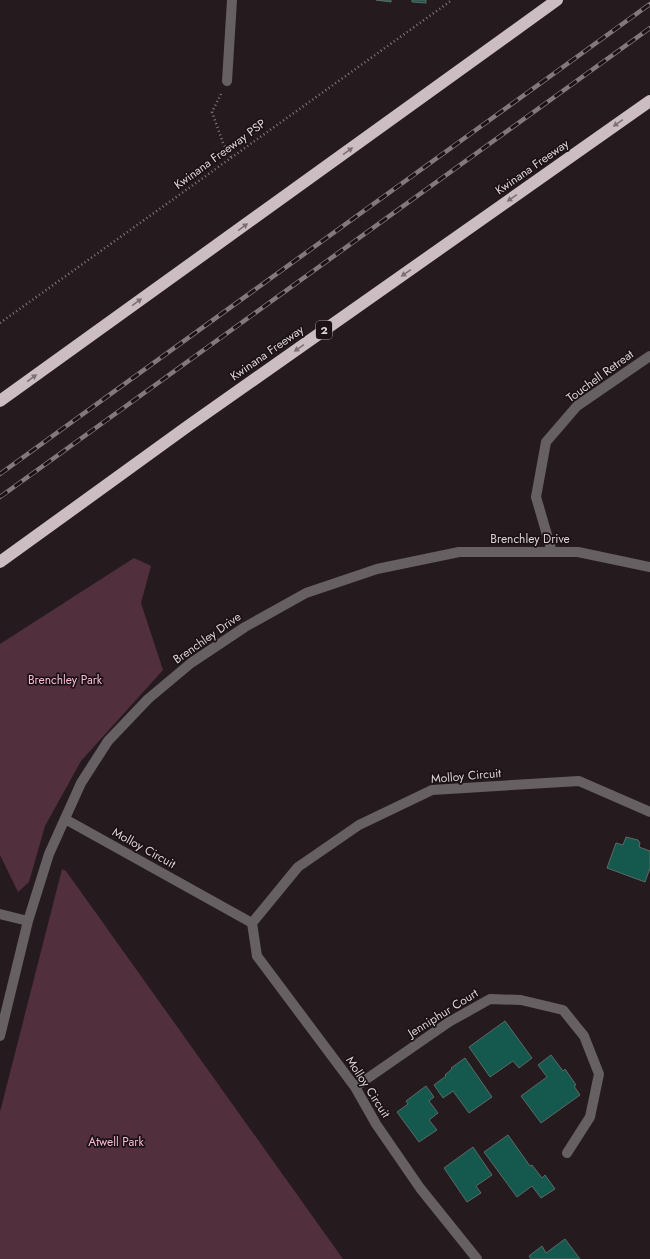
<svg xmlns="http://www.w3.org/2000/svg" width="650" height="1259" font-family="Jost,sans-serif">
  <rect width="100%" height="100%" fill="#251b1f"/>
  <path fill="#512f3d" d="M134,558L151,566L141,603L163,670L81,761L45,826L29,882L18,892L0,855V644Z
    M62,869L66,871L343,1259H0V1112Z"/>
  <path fill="#15584d" stroke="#5b6a66" d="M376,0H391V2Z
    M412,0H426V3L412,2Z
    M626,837L638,840L640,843L639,847L650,851V868L645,882L607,868L616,843L623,845Z
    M505,1021L532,1058L519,1068L513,1061L490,1077L469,1047Z
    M551,1055L563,1071L565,1069L576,1085L574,1086L580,1095L541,1123L521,1096L547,1077L538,1065Z
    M465,1058L492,1097L469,1113L453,1091L443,1098L434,1085L446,1076L445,1075L452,1069L451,1068Z
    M426,1086L434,1097L429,1101L438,1113L429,1120L437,1130L419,1142L397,1112L408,1104L406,1101Z
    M508,1135L530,1166L532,1165L542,1178L545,1175L555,1189L541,1198L532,1186L517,1197L484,1152Z
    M473,1147L492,1175L476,1186L481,1193L467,1202L444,1168Z
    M565,1239L580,1259H531L529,1256L542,1246L546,1253Z"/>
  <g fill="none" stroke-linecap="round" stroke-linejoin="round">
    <path stroke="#857c7f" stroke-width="2.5" stroke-dasharray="1 3" stroke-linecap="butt" d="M221,94L212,112L223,143L231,157
      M0,323L452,0"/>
    <path stroke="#666062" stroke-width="10" d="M227,81L232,0
      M552,552L536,497L546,442L577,406L650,356
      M65,819L252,923
      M0,914L28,921
      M0,1036L28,921L49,854L81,783L108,741L148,699L191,663L245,627L306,593L377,569L459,552H578L650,567
      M355,1087L449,1022L490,999L521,1000L563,1010L584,1036L599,1074L590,1117L567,1153
      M477,1259L420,1188L376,1124L355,1087L257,956L252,923L298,867L359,825L432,790L579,781L650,812"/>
    <path stroke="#ccbdc2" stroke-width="12" d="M0,401L557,0
      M0,562L188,426L650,101"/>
    <defs>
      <path id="rail" d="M0,474L650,4
        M0,497L650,28"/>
    </defs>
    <use href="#rail" stroke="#82797c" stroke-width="4.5"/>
    <use href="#rail" stroke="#1c1216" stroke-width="3" stroke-dasharray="9" stroke-linecap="butt"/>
  </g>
  <defs><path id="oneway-solid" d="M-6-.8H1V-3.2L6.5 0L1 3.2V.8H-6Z"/></defs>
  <g fill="#7d7075">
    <use href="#oneway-solid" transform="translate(618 123) rotate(145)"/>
    <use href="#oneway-solid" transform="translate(348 151) rotate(-36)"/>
    <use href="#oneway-solid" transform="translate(512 198) rotate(145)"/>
    <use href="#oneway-solid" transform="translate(243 227) rotate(-36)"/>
    <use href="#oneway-solid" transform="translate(406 273) rotate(145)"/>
    <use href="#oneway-solid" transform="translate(137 302) rotate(-36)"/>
    <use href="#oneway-solid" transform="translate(299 348) rotate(145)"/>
    <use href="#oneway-solid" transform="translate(32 378) rotate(-36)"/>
  </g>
  <g text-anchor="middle" stroke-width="3.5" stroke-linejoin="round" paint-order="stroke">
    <rect fill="#1c1216" stroke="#a29a9c" stroke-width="1" x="316" y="321" width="16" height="18" rx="3"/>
    <g font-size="11" font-weight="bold" fill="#dbd4d6">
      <text x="324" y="334">2</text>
    </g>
    <g font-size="12" fill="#dbd4d6" stroke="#1c1216">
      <text transform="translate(220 154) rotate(-36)" y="4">Kwinana Freeway PSP</text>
      <text transform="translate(532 167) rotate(-35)" y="4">Kwinana Freeway</text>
      <text transform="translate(267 353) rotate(-35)" y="4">Kwinana Freeway</text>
      <text transform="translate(600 376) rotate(-36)" y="4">Touchell Retreat</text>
      <text x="530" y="543">Brenchley Drive</text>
      <text transform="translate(207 638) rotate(-35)" y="4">Brenchley Drive</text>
      <text transform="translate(466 776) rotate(-5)" y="4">Molloy Circuit</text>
      <text transform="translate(144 848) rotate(29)" y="4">Molloy Circuit</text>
      <text transform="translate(443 1013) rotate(-32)" y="4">Jenniphur Court</text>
      <text transform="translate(368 1087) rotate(57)" y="4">Molloy Circuit</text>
    </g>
    <g font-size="12" fill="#f8bad3" stroke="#1c1216">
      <text x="65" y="684">Brenchley Park</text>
      <text x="116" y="1146">Atwell Park</text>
    </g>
  </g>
</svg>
